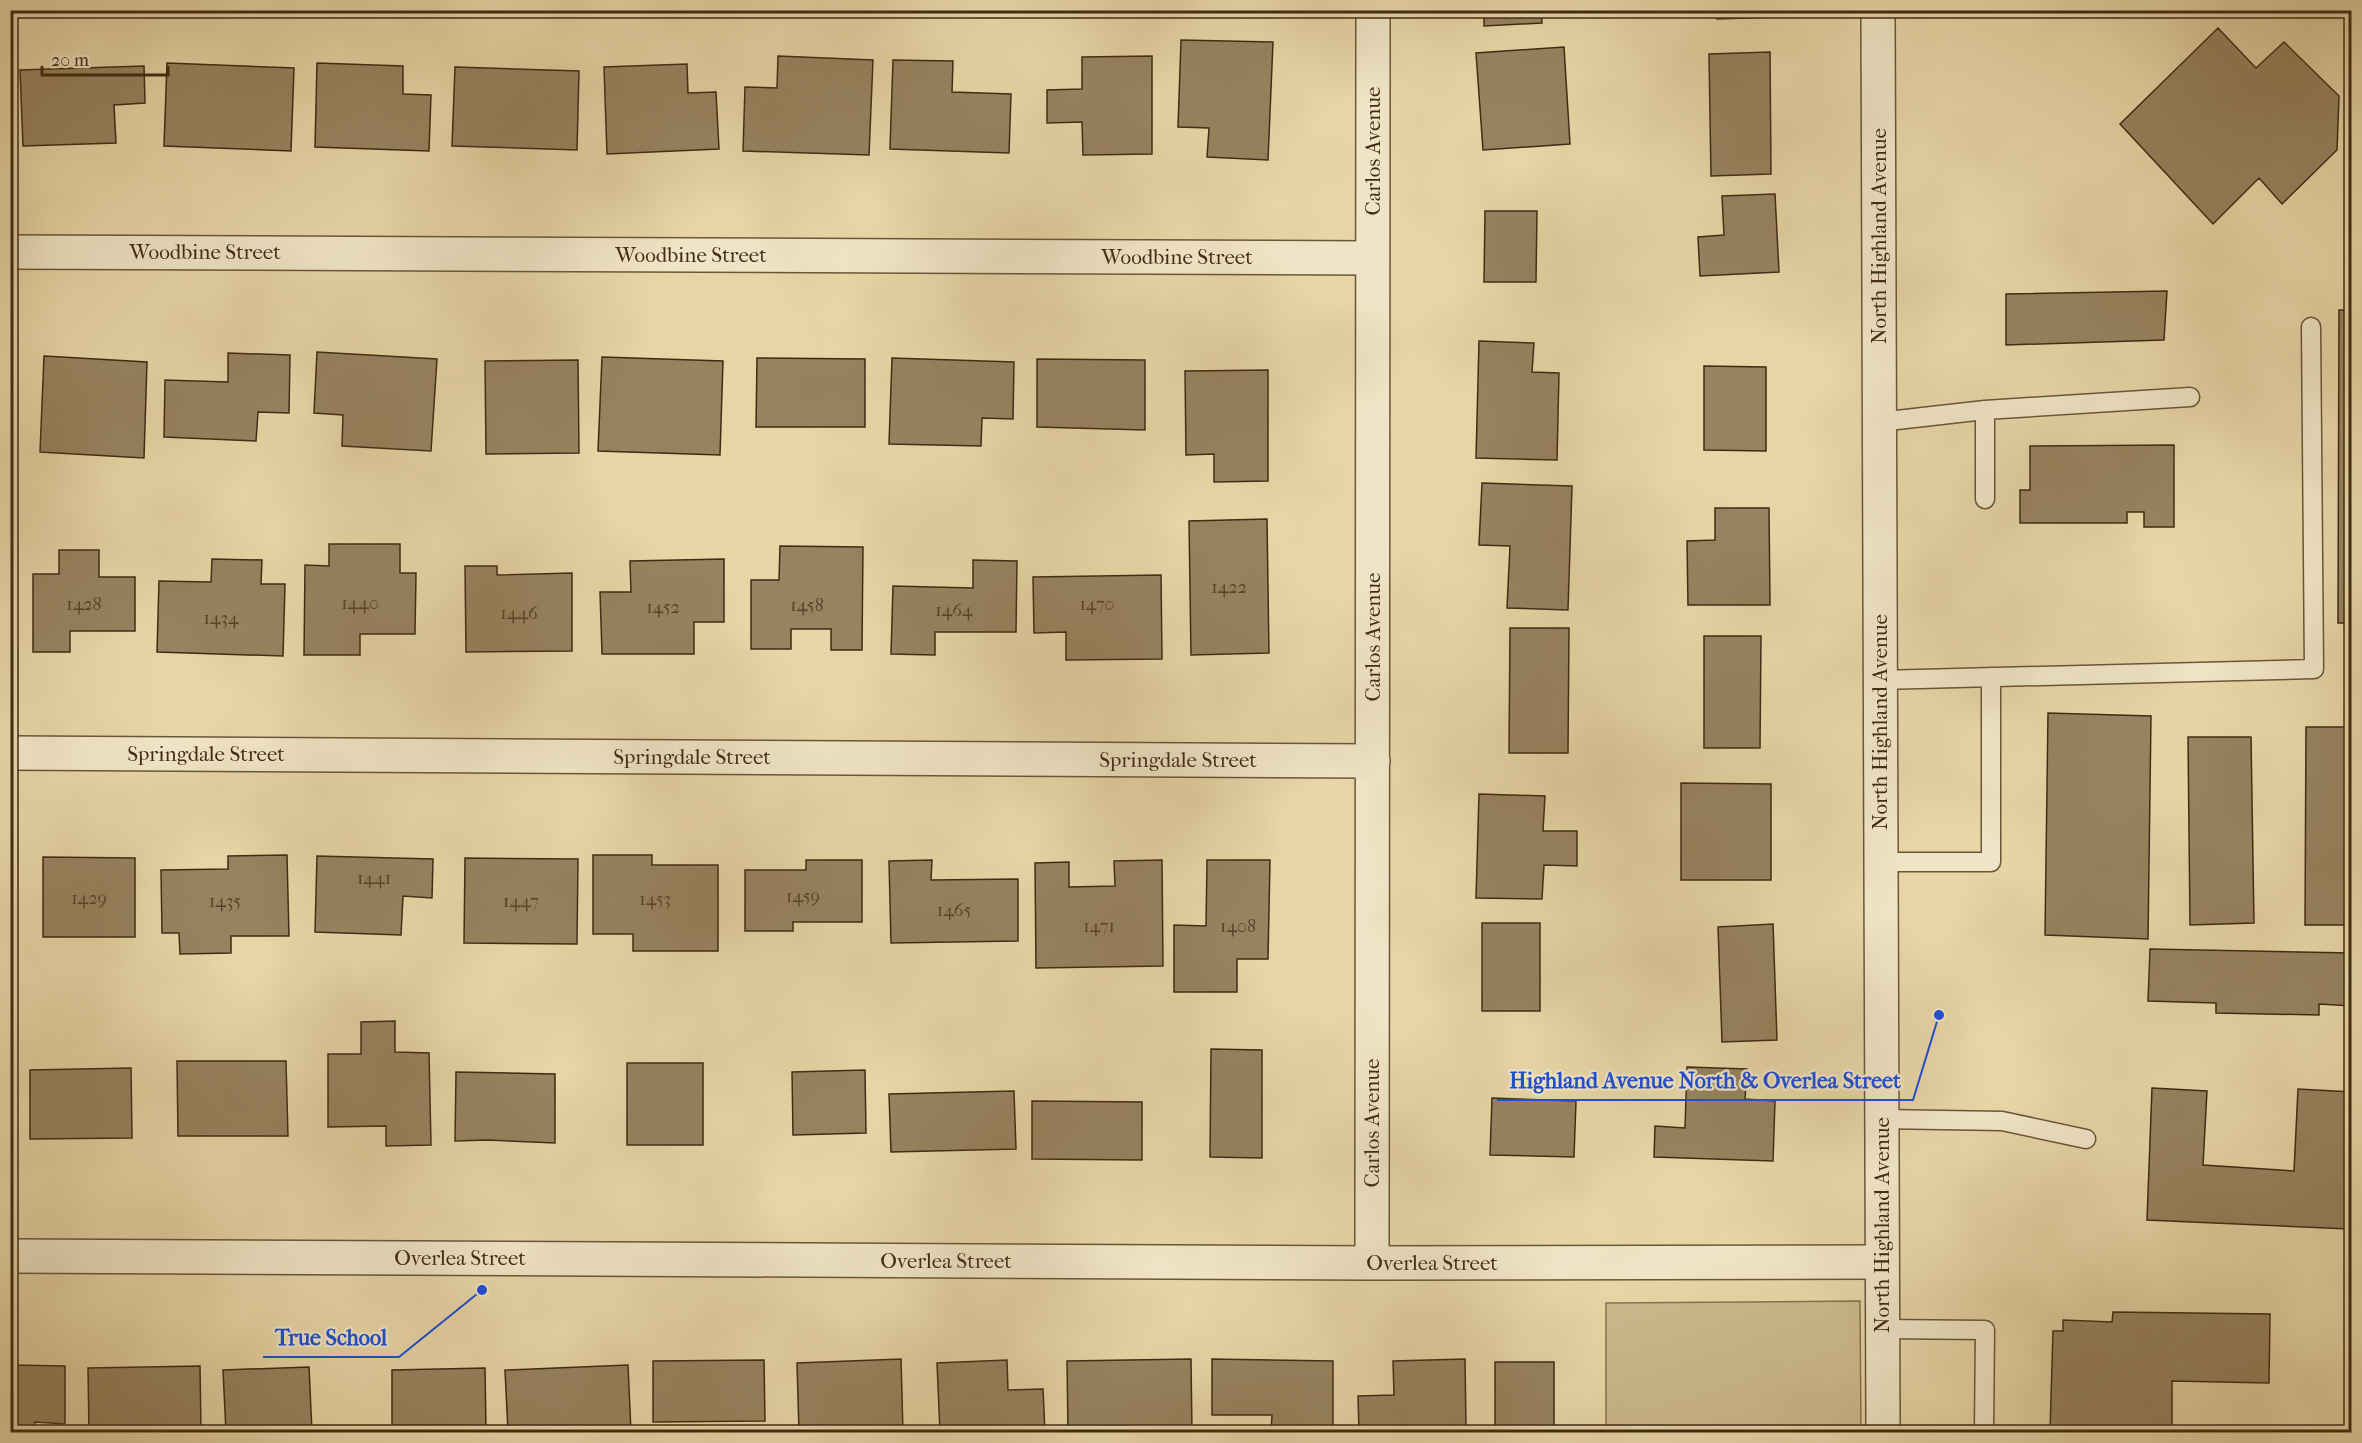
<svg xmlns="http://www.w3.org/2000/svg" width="2362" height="1443" font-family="'IM FELL French Canon',serif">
  <rect width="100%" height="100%" fill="#e7d5a6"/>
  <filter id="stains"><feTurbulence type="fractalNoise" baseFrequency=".00333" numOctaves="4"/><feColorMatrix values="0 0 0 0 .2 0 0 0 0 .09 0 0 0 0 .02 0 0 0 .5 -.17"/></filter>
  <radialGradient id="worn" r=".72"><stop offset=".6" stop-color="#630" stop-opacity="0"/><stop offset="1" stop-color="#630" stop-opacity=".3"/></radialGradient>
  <path fill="#cbb88d" stroke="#867251" stroke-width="1.5" d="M1860,1301L1861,1432H1606V1303Z"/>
  <path fill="#978360" stroke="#402b15" stroke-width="1.5" d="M1484,10H1541L1542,23L1484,26Z
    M1716,10H1777L1778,17L1717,19Z
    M2218,28L2256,68L2284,42L2339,96L2337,150L2282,204L2259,178L2213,224L2120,124Z
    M1181,40L1273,42L1268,160L1207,157L1209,128L1178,127Z
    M1564,47L1570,144L1483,150L1476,53Z
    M1770,52L1771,174L1711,176L1709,54Z
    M778,56L873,60L869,155L743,151L745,87L777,88Z
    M1152,56V154L1083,155L1082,122L1047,123V90L1082,89V57Z
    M893,60L953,61L952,92L1011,94L1009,153L890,149Z
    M167,63L294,68L291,151L164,146Z
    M317,63L403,66V94L431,95L429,151L315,147Z
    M687,64L688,93L716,92L719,149L607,154L604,67Z
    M144,66L145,103L114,105L116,143L23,146L20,70Z
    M455,67L579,71L577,150L452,146Z
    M1775,194L1779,272L1700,276L1698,237L1724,235L1722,196Z
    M1485,211H1537L1536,282H1484Z
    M2167,291L2164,340L2006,345V294Z
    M2339,310H2352V623H2338Z
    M1479,341L1534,343L1532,372L1559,373L1557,460L1476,458Z
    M317,352L437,359L431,451L342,446L343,415L314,413Z
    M228,353L290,355L289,413L258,412L256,441L164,437L165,380L228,382Z
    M44,356L147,362L144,458L40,452Z
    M602,357L723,361L720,455L598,451Z
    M757,358L865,359V427H756Z
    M892,358L1014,362L1013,419L982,418L981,446L889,444Z
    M1037,359L1145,360V430L1037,427Z
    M578,360L579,453L486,454L485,361Z
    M1704,366L1766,367V451L1704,450Z
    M1268,370V481L1214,482V454L1186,455L1185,371Z
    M2174,445V527H2144V512H2127V523H2020V490H2030V446Z
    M1482,483L1572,486L1568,610L1507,608L1510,546L1479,545Z
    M1715,508H1769L1770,605H1688L1687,541L1715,540Z
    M1267,519L1269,653L1191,655L1189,521Z
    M329,544H400V573H416L415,634H360V655H304L305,565L329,566Z
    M780,546L863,547L862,650H831V629H791V649H751V580H779Z
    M59,550H99V577H135V631H70V652H33V574H59Z
    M212,559L262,560L261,584H285L283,656L157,652L159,581L211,582Z
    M724,559V622H694V654H602L600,592H631L630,561Z
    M973,560L1017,561L1016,632H935V655L891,654L893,586L973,588Z
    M465,566H497V575L572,573V651L466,652Z
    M1161,575L1162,659L1066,660V632L1034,633L1033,577Z
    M1510,628H1569L1568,753H1509Z
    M1704,636H1761L1760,748H1704Z
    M2048,713L2151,716L2148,939L2045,935Z
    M2306,727H2352V925H2305Z
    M2188,737H2251L2254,923L2190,925Z
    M1681,783L1771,784V880H1681Z
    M1479,794L1545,796L1543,831H1577V866L1544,865L1542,899L1476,898Z
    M287,855L289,936H231V953L180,954L179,933H162L161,870L228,869V856Z
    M593,855H652V865H718V951H633V934H593Z
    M317,856L433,859L432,898L403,896L401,935L315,932Z
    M43,857L135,858V937H43Z
    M465,858L578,859L577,944L464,943Z
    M806,860H862V922H793V931H745V870H806Z
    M932,860L931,880L1018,879V941L891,943L889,861Z
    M1162,860L1163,966L1036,968L1035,863L1069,862V887L1115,886L1114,861Z
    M1207,860H1270L1268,959H1237V992H1174V925L1206,926Z
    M1482,923H1540V1011H1482Z
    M1773,924L1777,1040L1722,1042L1718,927Z
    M2150,949L2352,953V1006L2319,1004V1015L2216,1013V1003L2148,1001Z
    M10,1014H12L13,1112L10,1113Z
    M395,1021V1052L429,1053L431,1145L386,1146V1126L328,1127V1054H361V1022Z
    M1211,1049L1262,1050V1158L1210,1157Z
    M177,1061H286L288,1136H178Z
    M627,1063H703V1145H627Z
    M1687,1067L1747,1069L1745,1099L1775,1101L1773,1161L1654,1157L1655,1126L1685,1128Z
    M131,1068L132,1138L30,1139V1070Z
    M865,1070L866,1133L793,1135L792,1072Z
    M456,1072L555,1074V1143L488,1140L455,1141Z
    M2152,1088L2207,1091L2203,1165L2294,1171L2298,1089L2352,1092L2349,1229L2147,1220Z
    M1014,1091L1016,1149L891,1152L889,1094Z
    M1492,1098L1576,1101L1574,1157L1490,1155Z
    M1032,1101L1142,1102V1160L1032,1159Z
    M2113,1312L2270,1314L2269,1383L2172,1381V1429L2121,1427V1432H2050L2053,1331H2063V1320L2112,1322Z
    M901,1359L903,1432H799L797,1363Z
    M1191,1359L1192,1432H1068L1067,1361Z
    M1212,1359L1333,1361V1432H1271L1272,1415H1212Z
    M1465,1359L1466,1427L1430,1429V1432H1359L1358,1396L1394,1395L1393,1361Z
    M764,1360L765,1421L653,1422V1361Z
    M1007,1360L1008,1390L1043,1389L1045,1432H940L937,1363Z
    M1495,1362H1554V1432H1495Z
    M10,1365L65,1366V1424L35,1422L34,1432H10Z
    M628,1365L631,1432H508L505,1370Z
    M200,1366L201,1432H89L88,1368Z
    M309,1367L312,1432H226L223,1370Z
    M485,1368L486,1432H392V1370Z"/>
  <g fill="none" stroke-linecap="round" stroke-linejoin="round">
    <defs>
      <path id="service" d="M1985,410V499
        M1879,422L1985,410L2190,397
        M1880,680L2314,669L2311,327
        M1880,862H1991V677
        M1881,1119L2002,1121L2086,1139
        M1882,1329L1985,1330L1984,1432"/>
      <path id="minor" d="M10,252L1372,258
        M10,753L1373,761
        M10,1256L1372,1263L1882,1262
        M1372,1263L1373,10"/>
      <path id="tertiary" d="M1878,10L1883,1432"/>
    </defs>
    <use href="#service" stroke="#6a5639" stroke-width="21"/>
    <use href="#minor" stroke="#6a5639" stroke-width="36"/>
    <use href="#tertiary" stroke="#6a5639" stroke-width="36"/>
    <use href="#service" stroke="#efe4c5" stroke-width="18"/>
    <use href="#minor" stroke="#efe4c5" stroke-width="33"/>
    <use href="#tertiary" stroke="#efe4c5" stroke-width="33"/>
  </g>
  <g text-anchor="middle" stroke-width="4.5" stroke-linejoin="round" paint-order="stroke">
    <g font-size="18" fill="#564128">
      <text x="1229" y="593">1422</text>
      <text x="360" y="609">1440</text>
      <text x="84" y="610">1428</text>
      <text x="1097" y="610">1470</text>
      <text x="807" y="611">1458</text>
      <text x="663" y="613">1452</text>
      <text x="954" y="616">1464</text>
      <text x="519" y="619">1446</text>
      <text x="221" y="624">1434</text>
      <text x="374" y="884">1441</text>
      <text x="803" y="902">1459</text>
      <text x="89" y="904">1429</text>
      <text x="655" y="905">1453</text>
      <text x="225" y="907">1435</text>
      <text x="521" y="907">1447</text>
      <text x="954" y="916">1465</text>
      <text x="1099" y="932">1471</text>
      <text x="1238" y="932">1408</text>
    </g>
    <g font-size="21" fill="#402b15" stroke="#efe4c5">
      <text transform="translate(1373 151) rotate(-90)" y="7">Carlos Avenue</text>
      <text transform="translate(1879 236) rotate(-90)" y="7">North Highland Avenue</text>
      <text x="205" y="259">Woodbine Street</text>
      <text x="691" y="262">Woodbine Street</text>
      <text x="1177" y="264">Woodbine Street</text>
      <text transform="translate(1373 637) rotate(-90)" y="7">Carlos Avenue</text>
      <text transform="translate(1880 722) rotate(-90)" y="7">North Highland Avenue</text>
      <text x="206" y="761">Springdale Street</text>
      <text x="692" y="764">Springdale Street</text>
      <text x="1178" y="767">Springdale Street</text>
      <text transform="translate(1372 1123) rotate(-90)" y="7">Carlos Avenue</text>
      <text transform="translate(1882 1225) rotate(-90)" y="7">North Highland Avenue</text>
      <text x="460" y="1265">Overlea Street</text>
      <text x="946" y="1268">Overlea Street</text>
      <text x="1432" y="1270">Overlea Street</text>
    </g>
  </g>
  <path fill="none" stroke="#1d4ed8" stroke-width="2" d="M1939 1015L1913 1100H1497M482 1290L399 1357H263"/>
  <g fill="#1d4ed8" stroke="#efe4c5" stroke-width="2">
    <circle cx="1939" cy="1015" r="6"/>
    <circle cx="482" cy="1290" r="6"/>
  </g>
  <g font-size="22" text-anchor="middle" font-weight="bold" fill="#1d4ed8" stroke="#efe4c5" stroke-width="4.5" stroke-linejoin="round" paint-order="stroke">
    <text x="1705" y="1088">Highland Avenue North &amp; Overlea Street</text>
    <text x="331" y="1345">True School</text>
  </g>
  <rect width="2362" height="1443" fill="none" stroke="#e7d5a6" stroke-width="36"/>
  <rect x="12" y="12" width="2338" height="1419" fill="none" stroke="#402b15" stroke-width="3"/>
  <rect x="18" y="18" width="2326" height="1407" fill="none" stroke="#402b15" stroke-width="1.5"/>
  <path d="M42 66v9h126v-9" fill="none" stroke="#402b15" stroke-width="3"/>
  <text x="51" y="66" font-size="18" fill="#402b15" stroke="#efe4c5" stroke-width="4.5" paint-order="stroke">20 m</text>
  <rect width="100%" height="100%" filter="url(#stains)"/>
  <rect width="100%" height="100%" fill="url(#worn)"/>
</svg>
